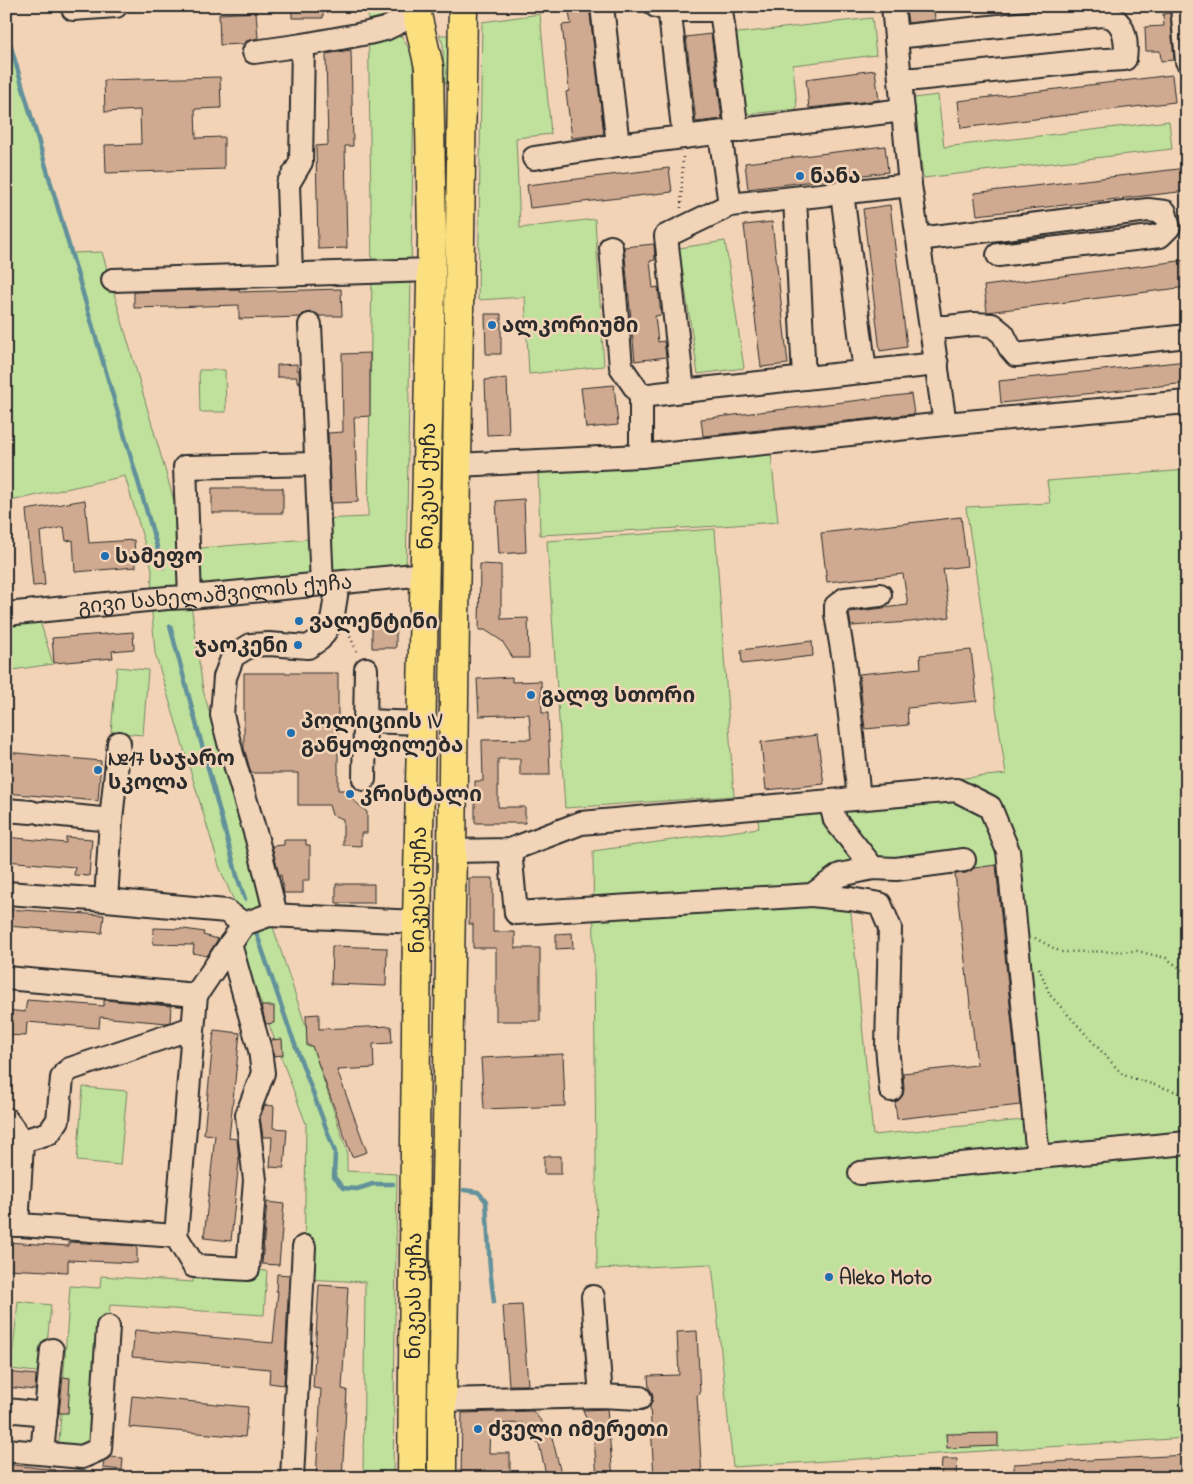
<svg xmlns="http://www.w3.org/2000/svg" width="1193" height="1484" font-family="'Indie Flower','Noto Sans Georgian',sans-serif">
  <rect width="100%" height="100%" fill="#f3d3b6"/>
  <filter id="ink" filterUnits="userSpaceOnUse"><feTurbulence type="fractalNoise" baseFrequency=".02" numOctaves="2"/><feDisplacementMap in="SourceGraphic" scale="10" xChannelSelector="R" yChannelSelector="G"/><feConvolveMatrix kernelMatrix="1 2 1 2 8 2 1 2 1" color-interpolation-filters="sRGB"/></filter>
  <g filter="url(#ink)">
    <path fill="#bfe19b" stroke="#758663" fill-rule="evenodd" d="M368,6H395L396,20L402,37L410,51L413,62L414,91L406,576L190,597L203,690L269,915L347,1151V1171L397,1174L393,1478H363L365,1282L304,1279L306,1124L236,936L244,924L220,869L155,653L151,600L152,569L125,476L6,502V30L71,253L102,252L188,549L320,538L319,519L368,517L372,272Z
      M540,14L551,134L516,138L520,228L595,219L604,366L529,374L525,297L478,300L482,22Z
      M872,18L876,55L793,65L797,109L739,115L730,34Z
      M439,35H450V83H444L443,44Z
      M938,95L944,147L1169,121L1172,149L923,178L914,98Z
      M725,241L744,368L698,374L679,248Z
      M199,370H225L226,412H200Z
      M771,454L778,522L720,526L540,535L538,469Z
      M1187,470V1438L733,1467L712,1264L597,1269L593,851L759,828L755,798L1006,774L966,507L1050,503L1047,481ZM998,868L1023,1120L873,1135L848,883Z
      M715,529L734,796L565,808L547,541Z
      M37,611L53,664L6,671V614Z
      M117,667L148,670L143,735L111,732Z
      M83,1087L127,1091L120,1165L77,1161Z
      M194,1266L267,1271L264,1315L110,1305L100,1449L58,1455L70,1286L100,1288L101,1276L193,1282Z
      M18,1301L51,1305L44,1373L11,1369Z"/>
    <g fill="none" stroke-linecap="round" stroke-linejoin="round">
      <path stroke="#62919b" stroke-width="4.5" d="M6,30L163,567
        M170,626L237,876L245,899
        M254,926L290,1031L335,1152L334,1177L343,1188L357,1189L373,1184H393
        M464,1190L478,1192L486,1201L490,1269L494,1302"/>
    </g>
    <path fill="#d0aa90" stroke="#2b2b2b" d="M292,6H323V18H292Z
      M568,6H589L604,134L572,138L566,92L569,91L567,69L562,25L571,24Z
      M934,6L935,20L908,23L906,9Z
      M256,12L258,38L246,41L244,44L220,45L219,14Z
      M1170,13L1174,60L1161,61L1160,51H1146L1145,27L1164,26L1163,14Z
      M711,34L722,119L696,122L686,37Z
      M351,50L353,146H345L347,248L318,249L316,146L328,145L326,54Z
      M875,70L879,100L809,108L806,79Z
      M1172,75L1175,102L961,128L958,101Z
      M220,77L221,108L195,109L196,138L224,137V169L106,173L105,145L141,144L140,110L105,112L104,80Z
      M885,146L888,172L748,189L745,163Z
      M669,168L672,192L530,208L527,185Z
      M1187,168V191L977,215L974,193Z
      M890,205L907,347L880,351L863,209Z
      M772,222L788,364L761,367L744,225Z
      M654,244L655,260L650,261L653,288L658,287L661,315L655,316L658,342L664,341L666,357L635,361L624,247Z
      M1187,260V287L987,312L984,286Z
      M239,289V292L341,289L342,316H320L316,313L310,312L303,314L300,317L239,319V305L134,308V292Z
      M485,314H501V354H486Z
      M370,353V416L354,417L358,502L331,503L328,433L343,432L342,354Z
      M1187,361V383L1001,403L999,381Z
      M297,364V370H299L300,383H297V377H277V365Z
      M507,378L509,434L487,435L485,380Z
      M614,385L618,425L586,428L581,388Z
      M911,394L914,414L703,436L701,419Z
      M212,488H283V513H212Z
      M524,499L526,552L499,554L496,501Z
      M85,500L89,543L134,540L136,567L75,572L73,540L66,541L64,527L40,532L45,585L33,586L26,510Z
      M961,517L967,566L943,569L950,617L910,622L851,626L849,613L850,612L908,605L903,574L827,582L821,533Z
      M480,564L501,565V619L528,618L529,658H513L502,641L485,630H479Z
      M372,624H396V648H372Z
      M133,632L134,649L112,651L113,658L54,663L52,638Z
      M812,641L813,656L742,664L741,650Z
      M971,650L977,701L907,708L908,725L865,729L859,674L921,668L920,655Z
      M244,673H338V790H351V798L367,812V833H361V846L343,845V819L332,815L329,805H298V773H251L244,748Z
      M512,677V682L541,681L542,713H548L550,775H520V759H498V807H525V823H475V781H483L482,740L531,739L529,714L479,716L477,679Z
      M817,735L824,784L766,790L761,742Z
      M6,752L101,761L98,801L6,793Z
      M6,837L66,843V837L92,839L89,876L74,875L75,867L6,861Z
      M284,840H306V845H310V880H303V893H284L281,875H279L272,846L284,845Z
      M996,865L1020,1105L897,1119L895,1102L899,1100L903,1095L904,1089L903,1073L977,1065L955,874L966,873L974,868Z
      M469,878H493V932H515V948H540V1021H496V948H473V924H469Z
      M336,884H374V903H336Z
      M6,909L104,915L102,933L6,926Z
      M154,928L184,929L204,932L203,935L218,939L207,956L193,953L194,945L153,944Z
      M572,933L573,948L556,949V934Z
      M332,946L387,948L386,986L331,984Z
      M27,1000L104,1006V1000L171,1006L170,1022L167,1023L100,1017L99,1028L27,1022L26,1036L6,1035V1010L25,1012Z
      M261,1006H274V1023L266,1024Z
      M319,1014V1029L391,1026L392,1043L373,1044L374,1068L337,1070L367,1152L352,1157L312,1046H307L306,1015Z
      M214,1030L240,1033L229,1138L237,1139L239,1160L231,1241L204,1238L215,1135L204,1134Z
      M282,1039L283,1055L274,1056L271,1040Z
      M563,1054L565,1106L484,1109L481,1058Z
      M265,1105L274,1106L273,1128L287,1129L284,1168L270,1167L272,1137H263L260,1117Z
      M544,1156H561V1174H544Z
      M267,1202L284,1204L279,1265L262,1264Z
      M6,1242L69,1246V1242L137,1246V1263L68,1260V1272L6,1269Z
      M277,1274L289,1275L284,1385L269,1383L270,1369L132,1357L135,1330L273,1343L278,1291H276Z
      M319,1285L348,1287L342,1389L347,1390L342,1478H316L321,1389L313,1388Z
      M522,1305L528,1385H509L503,1306Z
      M697,1331L700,1394L697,1395L702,1478H654L650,1406L653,1398L652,1392L649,1388L648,1376L679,1375L677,1332Z
      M6,1372L36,1375L35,1390L6,1387Z
      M63,1377L70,1378L68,1413H59Z
      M132,1396L248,1407L245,1437L129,1427Z
      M607,1409L613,1478H597L594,1438L583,1410Z
      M533,1411L551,1433L562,1478H547L539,1444L522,1423L490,1424L489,1453H510V1478H461L462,1413Z
      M998,1433V1446L947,1448L946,1434Z
      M1187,1455V1478H1014V1464Z
      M111,1457L123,1458L122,1470L103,1468L104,1461Z
      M942,1459H957L956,1478H941Z
      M6,1464L55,1470L54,1478H6Z"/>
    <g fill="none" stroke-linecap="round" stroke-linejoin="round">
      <defs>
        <g id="minor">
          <path d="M72,6L73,9L116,6"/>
          <path d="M602,6L618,145L903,110"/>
          <path d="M656,6L670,10H721L737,131"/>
          <path d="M669,6L684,137"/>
          <path d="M893,6L910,185L945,424"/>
          <path d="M1182,6L1187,61"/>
          <path d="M896,37L1102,15C1106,16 1110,16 1113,18C1126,26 1127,45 1125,59L1089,61L916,79H900"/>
          <path d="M254,52L303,45L368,33L385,29L416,14"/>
          <path d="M720,133L730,205"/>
          <path d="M534,158L618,145"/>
          <path d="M842,193L865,372"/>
          <path d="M795,198L804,378"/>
          <path d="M919,239L1148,210L1165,212L1169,227L1160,236L998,255"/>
          <path d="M611,247L621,367L641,396"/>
          <path d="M291,274L288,184L301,162L303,45"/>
          <path d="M113,280L431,270"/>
          <path d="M310,325L322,584"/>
          <path d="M931,327H948L974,324L992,325L1003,334L1010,348L1016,355L1187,336"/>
          <path d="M683,391L666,236L730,205L910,185"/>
          <path d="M641,456V396L683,391L937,364"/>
          <path d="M457,465L641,456L945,424L1187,402"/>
          <path d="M190,597L185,467L317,464"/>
          <path id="s1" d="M6,614L167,598L190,597L425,574"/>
          <path d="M365,721L422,723"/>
          <path d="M364,779L366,669"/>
          <path d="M859,798L844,661L836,614V606L845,599L880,595"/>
          <path d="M830,801L835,820L873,868"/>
          <path d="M6,810L31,812"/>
          <path d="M111,820L119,743"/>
          <path d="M510,850L516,913L812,895L840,875L873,868L896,869L964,860"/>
          <path d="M452,851L510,850L581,823L956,790L990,807L1008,851L1038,1157L1187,1143"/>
          <path d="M6,893L106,900L111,820L42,813"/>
          <path d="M812,895L850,899L880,904L890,928L887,1046L891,1090"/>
          <path d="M106,900L226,911L244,924"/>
          <path d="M276,915L257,839L232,754L222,715L225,677L233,656L251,645L269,644L308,647L320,639L332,621L338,583"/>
          <path d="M6,978L196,995L244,924L269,915L417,922"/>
          <path d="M196,995L176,1236L194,1266L248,1269L255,1180L247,1115L263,1073L260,1050L230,944"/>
          <path d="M6,1119L22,1141"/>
          <path d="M7,1160L21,1161L17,1225"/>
          <path d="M21,1161L22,1141L49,1133L58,1120L62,1078L65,1073L70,1069L192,1028"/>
          <path d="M860,1173L1038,1157"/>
          <path d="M6,1224L176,1236"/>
          <path d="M593,1297L601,1396"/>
          <path d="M442,1400L601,1396L640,1398"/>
          <path d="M6,1410L46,1414"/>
          <path d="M6,1450L82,1457L100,1449L108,1327"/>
          <path d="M42,1453L52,1350"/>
          <path d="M292,1478L304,1247"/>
        </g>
        <g id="major">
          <path id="s2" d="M412,1478L417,922L432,237L429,67L415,6"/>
          <path d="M442,1478V1400L452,851L463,6"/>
        </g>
      </defs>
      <use href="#minor" stroke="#2b2b2b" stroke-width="26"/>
      <use href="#major" stroke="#2b2b2b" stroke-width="31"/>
      <path stroke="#2b2b2b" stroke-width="2.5" stroke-dasharray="1 4" stroke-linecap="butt" d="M681,208L683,156
        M348,632L358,654
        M1035,938L1061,952L1137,951L1166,958L1187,973
        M1039,968L1050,995L1123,1075L1177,1092L1187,1101"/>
      <use href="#minor" stroke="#f2d5b9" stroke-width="22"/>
      <use href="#major" stroke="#fce080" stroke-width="28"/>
    </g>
  </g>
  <g fill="#1f6fb2" stroke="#f2d5b9" stroke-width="2">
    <circle cx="800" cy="176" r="5"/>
    <circle cx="492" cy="325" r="5"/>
    <circle cx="105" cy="556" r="5"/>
    <circle cx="299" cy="621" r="5"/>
    <circle cx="298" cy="645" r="5"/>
    <circle cx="531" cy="695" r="5"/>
    <circle cx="291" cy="733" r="5"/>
    <circle cx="98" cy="770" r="5"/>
    <circle cx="350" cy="794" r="5"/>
    <circle cx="829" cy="1277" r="5"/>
    <circle cx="478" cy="1429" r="5"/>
  </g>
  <g text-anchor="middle" stroke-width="5" stroke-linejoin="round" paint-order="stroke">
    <g font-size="21" font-weight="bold" fill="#2b2b2b" stroke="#f2d5b9" text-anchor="start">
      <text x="810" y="183">ნანა</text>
      <text x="502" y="332">ალკორიუმი</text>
      <text x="115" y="563">სამეფო</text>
      <text x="309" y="628">ვალენტინი</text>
      <text x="288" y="652" text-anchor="end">ჯაოკენი</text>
      <text x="541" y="702">გალფ სთორი</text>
      <text x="301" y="728">პოლიციის IV<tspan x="301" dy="24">განყოფილება</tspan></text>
      <text x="108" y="765">№17 საჯარო<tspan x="108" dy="24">სკოლა</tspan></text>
      <text x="360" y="801">კრისტალი</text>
      <text x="839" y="1284">Aleko Moto</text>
      <text x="488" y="1436">ძველი იმერეთი</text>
    </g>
    <g font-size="21" fill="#2b2b2b" stroke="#f2d5b9">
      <text dy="7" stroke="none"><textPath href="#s2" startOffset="992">ნიკეას ქუჩა</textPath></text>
      <text dy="7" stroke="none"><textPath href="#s1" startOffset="210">გივი სახელაშვილის ქუჩა</textPath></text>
      <text dy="7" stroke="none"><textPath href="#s2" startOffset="588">ნიკეას ქუჩა</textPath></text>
      <text dy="7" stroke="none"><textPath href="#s2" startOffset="182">ნიკეას ქუჩა</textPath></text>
    </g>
  </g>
  <rect width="1193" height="1484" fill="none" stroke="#f2d5b9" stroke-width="25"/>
  <rect x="12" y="12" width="1168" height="1459" fill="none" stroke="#2b2b2b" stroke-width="2" filter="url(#ink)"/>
</svg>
